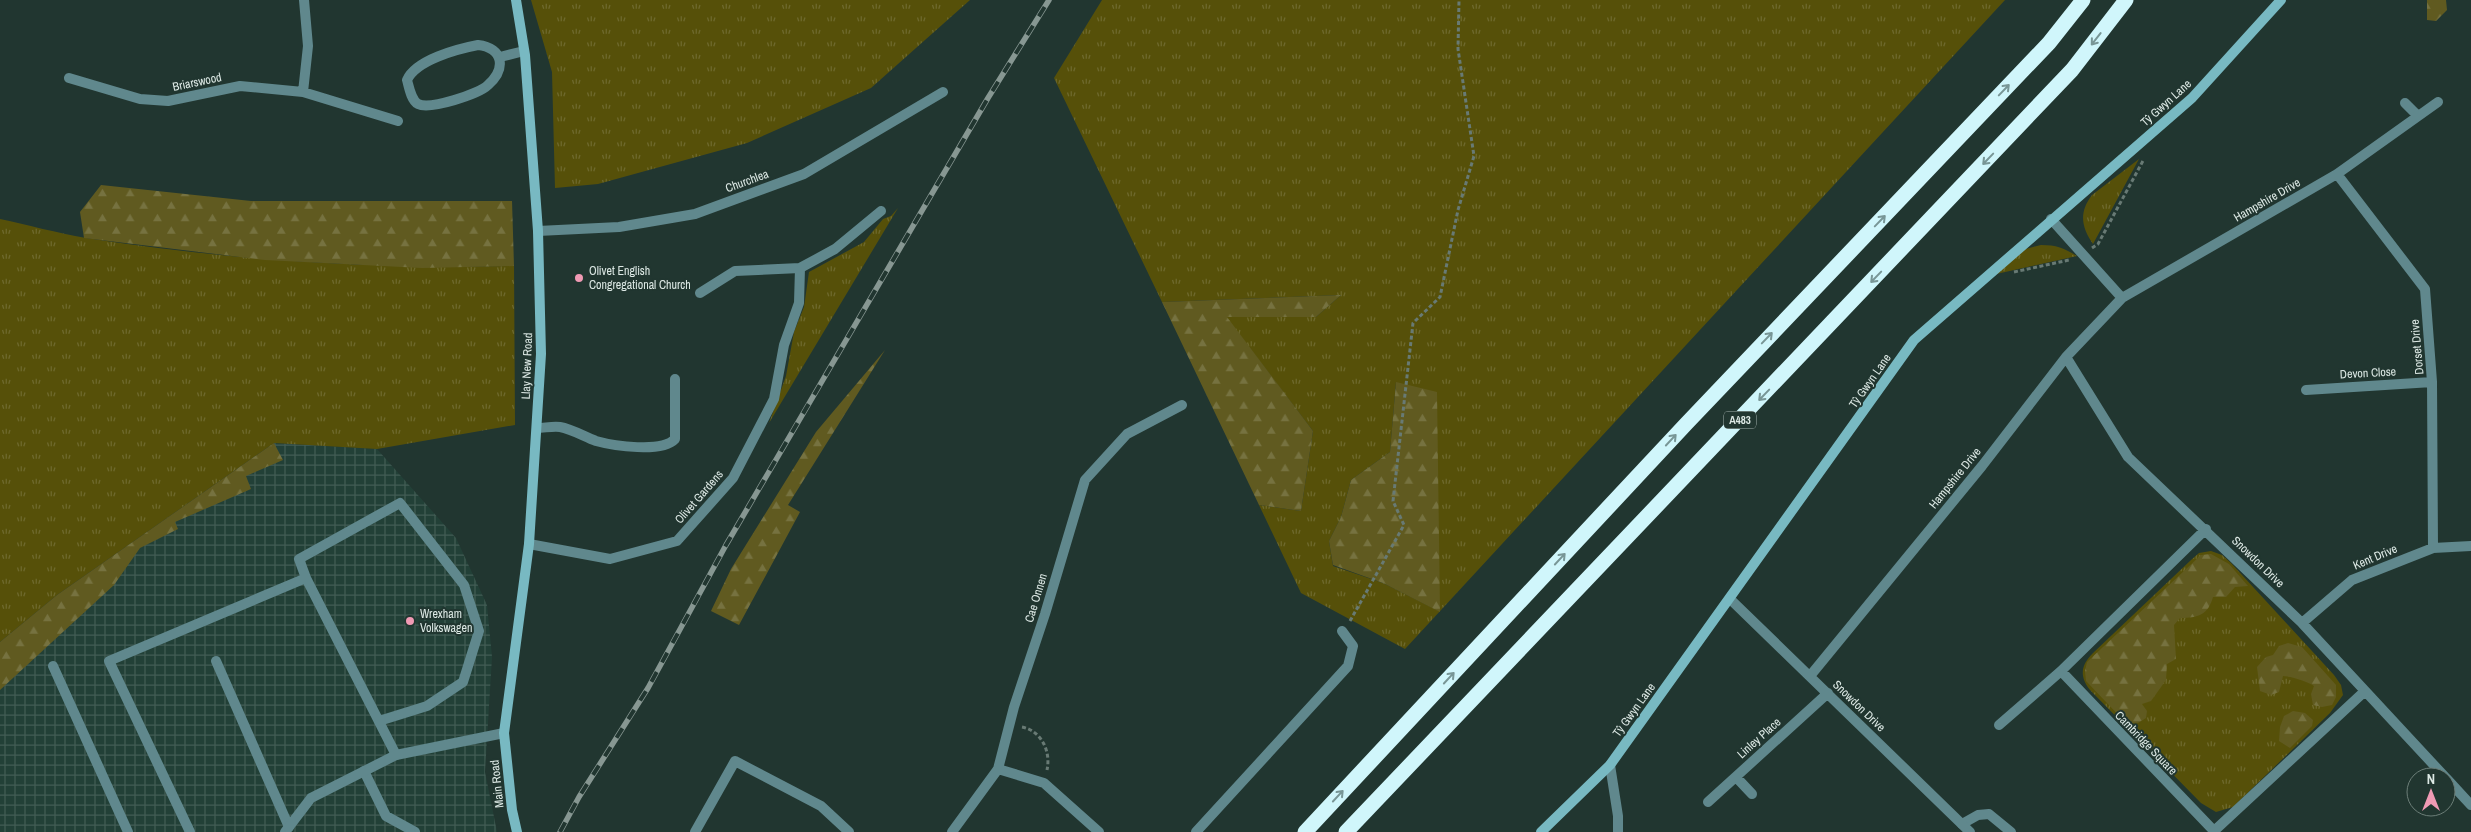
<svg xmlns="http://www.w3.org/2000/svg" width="2471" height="832" font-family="'Archivo Narrow',sans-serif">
  <defs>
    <pattern id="industrial-grid" width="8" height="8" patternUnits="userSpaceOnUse" patternTransform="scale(1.25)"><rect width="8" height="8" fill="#224037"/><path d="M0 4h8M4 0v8" fill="none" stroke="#425c54"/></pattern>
    <pattern id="grass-tufts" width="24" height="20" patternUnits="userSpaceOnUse" patternTransform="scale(1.25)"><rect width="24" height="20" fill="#565009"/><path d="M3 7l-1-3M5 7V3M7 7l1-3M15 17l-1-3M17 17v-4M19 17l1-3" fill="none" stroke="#6e692d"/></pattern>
    <pattern id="forest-firs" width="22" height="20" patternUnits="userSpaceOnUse" patternTransform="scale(1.25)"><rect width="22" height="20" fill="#605a20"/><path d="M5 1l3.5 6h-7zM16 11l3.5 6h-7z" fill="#767240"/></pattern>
  </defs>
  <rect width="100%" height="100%" fill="#213630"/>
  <path fill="url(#industrial-grid)" d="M274,443L377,449L456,538L487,605L492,657L485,772L497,832H0V642Z"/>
  <path fill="url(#grass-tufts)" fill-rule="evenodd" d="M531,0H970L871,88L747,143L598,184L555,188L552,72Z
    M1102,0H2005L1405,649L1301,593L1259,505L1301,511L1313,431L1226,317H1316L1341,295L1162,302L1054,78ZM1396,382L1440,611H1439L1383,583L1333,566L1329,541L1341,517L1351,480L1390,452Z
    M2139,159L2093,244C2081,227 2079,212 2092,195Z
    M898,208L769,423L786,376L794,332L804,307L809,272L864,242L883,219L891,216Z
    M0,219C28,225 57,233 86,238C227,260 370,269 514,266L515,425L377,449L274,443L57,595L0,642Z
    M2041,245C2056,245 2064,248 2077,256L1992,275L2022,250Z
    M2211,551L2222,555L2231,563L2334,675L2341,685L2343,695L2330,713L2233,807L2216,812L2201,803L2090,690C2079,676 2081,665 2093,653L2191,560L2199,553Z"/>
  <path fill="url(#forest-firs)" d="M2427,0H2446L2447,10L2436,21L2427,20Z
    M101,185L251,201H512L514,266L422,268L265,260L84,238L80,212Z
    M1341,295L1316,317H1227L1313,431L1301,511L1259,505L1162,302Z
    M885,350L788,505L800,512L739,625L711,611L731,569L816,432Z
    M1396,382L1437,392L1440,612L1383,583L1333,565L1329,541L1341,517L1351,480L1390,452Z
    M274,443L283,460L246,476L251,489L175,522L178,529L140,548L114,585L0,690V642L57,595Z
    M2211,554L2229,564L2248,586L2235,587L2226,597H2213C2208,615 2198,618 2180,618L2174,625L2176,659L2167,664L2166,680L2151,701L2142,704L2147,711L2146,718L2138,723L2127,724L2086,681L2085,671L2087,662L2201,555Z
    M2288,643L2302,647L2336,685V697L2332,705L2322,707L2313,705L2311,694L2314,686C2309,682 2290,676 2283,676L2279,692L2271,695L2260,691L2257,667L2266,657L2273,655L2279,646Z
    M2293,711L2305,713L2313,720L2312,726L2290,748L2279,741L2280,727L2284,716Z"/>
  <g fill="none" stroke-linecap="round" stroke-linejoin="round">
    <path stroke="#687a74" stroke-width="3" stroke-dasharray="4 2.5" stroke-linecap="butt" d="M2092,248L2098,244L2144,159
      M2014,272L2069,260
      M1350,621L1404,525L1393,501L1413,323L1440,297L1458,210L1474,156L1458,49L1459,0
      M1022,727C1042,731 1051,752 1047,770"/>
    <path stroke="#60888d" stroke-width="10" d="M478,45C504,48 506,69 488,85C479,94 430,110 418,104C411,100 409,87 407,80C416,60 457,49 478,45Z
      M500,57L524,51
      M537,428C544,428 553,426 560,427C572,429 585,437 596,441C614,446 662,453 675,439V379
      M216,661L289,827
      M53,666L128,832
      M379,721L427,706L463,682L479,631L464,585L400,503L299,559L306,578L396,755
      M364,771L386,816L415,832
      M1962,824L1978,815L1989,814L2011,832
      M190,832L109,661L306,578"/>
    <path stroke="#60888d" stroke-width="10" d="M69,78L140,99L168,101L240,86L303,92L398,121
      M303,92L308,46L304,0
      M2405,103L2418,116
      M2337,174L2425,289L2432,382L2433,548
      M2051,219L2122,298
      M538,231L619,227L695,214L804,174L943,92
      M700,293L735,271L800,268
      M2066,357L2128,457L2302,623L2445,777
      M2306,390L2432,382
      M529,544L610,559L677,541L733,478L774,399L784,345L799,303L800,268L835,249L881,211
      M1730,599L1970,832
      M2302,623L2352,580L2433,548L2471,546
      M2061,671L2214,831
      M1810,676L1982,466L2066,357L2122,298L2337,174L2438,102
      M1999,725L2061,671L2206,529
      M1610,765L1618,816V832
      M998,769L1044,783L1099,832
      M1736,777L1752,794
      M2446,778L2471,805
      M1708,802L1828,693
      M285,832L311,798L396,755L504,733
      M695,832L735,761L821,806L849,832
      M952,832L998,769L1014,707L1045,614L1085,480L1127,434L1182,405
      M1196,832L1348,666L1353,646L1342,631
      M2213,832L2365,691"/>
    <path stroke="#78b9c2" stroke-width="10" d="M516,0L525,55L538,231L541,354L529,544L504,733L512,810L517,832
      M1541,832L1610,765L1914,340L2192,98L2281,0"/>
    <path stroke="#d0f6fb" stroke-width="15" d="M1305,832L1686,424L2049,43L2083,0
      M1346,832L2072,70L2126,0"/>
    <defs>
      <path id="rail" d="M560,832L579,797L648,688L726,545L988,98L1049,0"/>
    </defs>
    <use href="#rail" stroke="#879792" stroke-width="5.5"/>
    <use href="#rail" stroke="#213630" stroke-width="4" stroke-dasharray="11" stroke-linecap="butt"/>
  </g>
  <defs><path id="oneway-shaft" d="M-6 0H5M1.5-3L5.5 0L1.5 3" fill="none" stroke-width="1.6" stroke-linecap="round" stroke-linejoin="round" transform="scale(1.25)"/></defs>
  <g stroke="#789696">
    <use href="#oneway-shaft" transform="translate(2096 39) rotate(128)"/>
    <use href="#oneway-shaft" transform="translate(2004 90) rotate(-46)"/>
    <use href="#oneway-shaft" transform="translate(1988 159) rotate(134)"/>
    <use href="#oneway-shaft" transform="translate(1880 221) rotate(-46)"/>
    <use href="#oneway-shaft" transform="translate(1876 277) rotate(134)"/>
    <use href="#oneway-shaft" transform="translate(1767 338) rotate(-46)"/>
    <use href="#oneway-shaft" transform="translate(1764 395) rotate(134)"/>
    <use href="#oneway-shaft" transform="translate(1671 440) rotate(-47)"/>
    <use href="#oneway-shaft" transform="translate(1560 559) rotate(-47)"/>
    <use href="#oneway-shaft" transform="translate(1449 678) rotate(-47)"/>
    <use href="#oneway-shaft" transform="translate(1338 796) rotate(-47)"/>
  </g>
  <g fill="#f09ab4" stroke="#213630" stroke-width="2">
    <circle cx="579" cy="278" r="5"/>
    <circle cx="410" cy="621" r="5"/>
  </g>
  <g text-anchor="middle" stroke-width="4" stroke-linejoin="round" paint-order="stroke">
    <rect fill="#213630" stroke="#a5b3af" stroke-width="1" x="1724" y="411.5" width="32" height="17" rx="4"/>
    <g font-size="11" font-weight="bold" fill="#dde9e5">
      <text x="1740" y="424">A483</text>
    </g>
    <g font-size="12" fill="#dde9e5" stroke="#213630">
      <text transform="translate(197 82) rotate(-12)" y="4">Briarswood</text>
      <text transform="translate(2166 103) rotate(-42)" y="4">Tŷ Gwyn Lane</text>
      <text transform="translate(747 181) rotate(-20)" y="4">Churchlea</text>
      <text transform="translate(2267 200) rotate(-30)" y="4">Hampshire Drive</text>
      <text transform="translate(2417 347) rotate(-95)" y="4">Dorset Drive</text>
      <text transform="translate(527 366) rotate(-88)" y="4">Llay New Road</text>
      <text transform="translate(2368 373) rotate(-3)" y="4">Devon Close</text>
      <text transform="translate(1870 381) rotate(-55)" y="4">Tŷ Gwyn Lane</text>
      <text transform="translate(1955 478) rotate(-51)" y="4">Hampshire Drive</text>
      <text transform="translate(699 497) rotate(-49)" y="4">Olivet Gardens</text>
      <text transform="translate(2375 557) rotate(-23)" y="4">Kent Drive</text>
      <text transform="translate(2258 562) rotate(44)" y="4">Snowdon Drive</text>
      <text transform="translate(1036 598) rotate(-73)" y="4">Cae Onnen</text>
      <text transform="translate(1859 706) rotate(44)" y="4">Snowdon Drive</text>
      <text transform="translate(1634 710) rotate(-54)" y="4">Tŷ Gwyn Lane</text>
      <text transform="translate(1759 738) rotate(-42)" y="4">Linley Place</text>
      <text transform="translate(2146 743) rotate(46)" y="4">Cambridge Square</text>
      <text transform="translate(497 784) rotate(-96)" y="4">Main Road</text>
    </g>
    <g font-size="12" fill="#dde9e5" stroke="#213630" text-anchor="start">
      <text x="589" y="275">Olivet English<tspan x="589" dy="14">Congregational Church</tspan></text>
      <text x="420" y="618">Wrexham<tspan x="420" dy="14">Volkswagen</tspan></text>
    </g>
  </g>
  <g transform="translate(2431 792)"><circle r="24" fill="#213630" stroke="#6c7e78"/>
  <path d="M0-4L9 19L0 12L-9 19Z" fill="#f09ab4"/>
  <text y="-8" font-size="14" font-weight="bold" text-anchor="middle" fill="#dde9e5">N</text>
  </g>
</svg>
